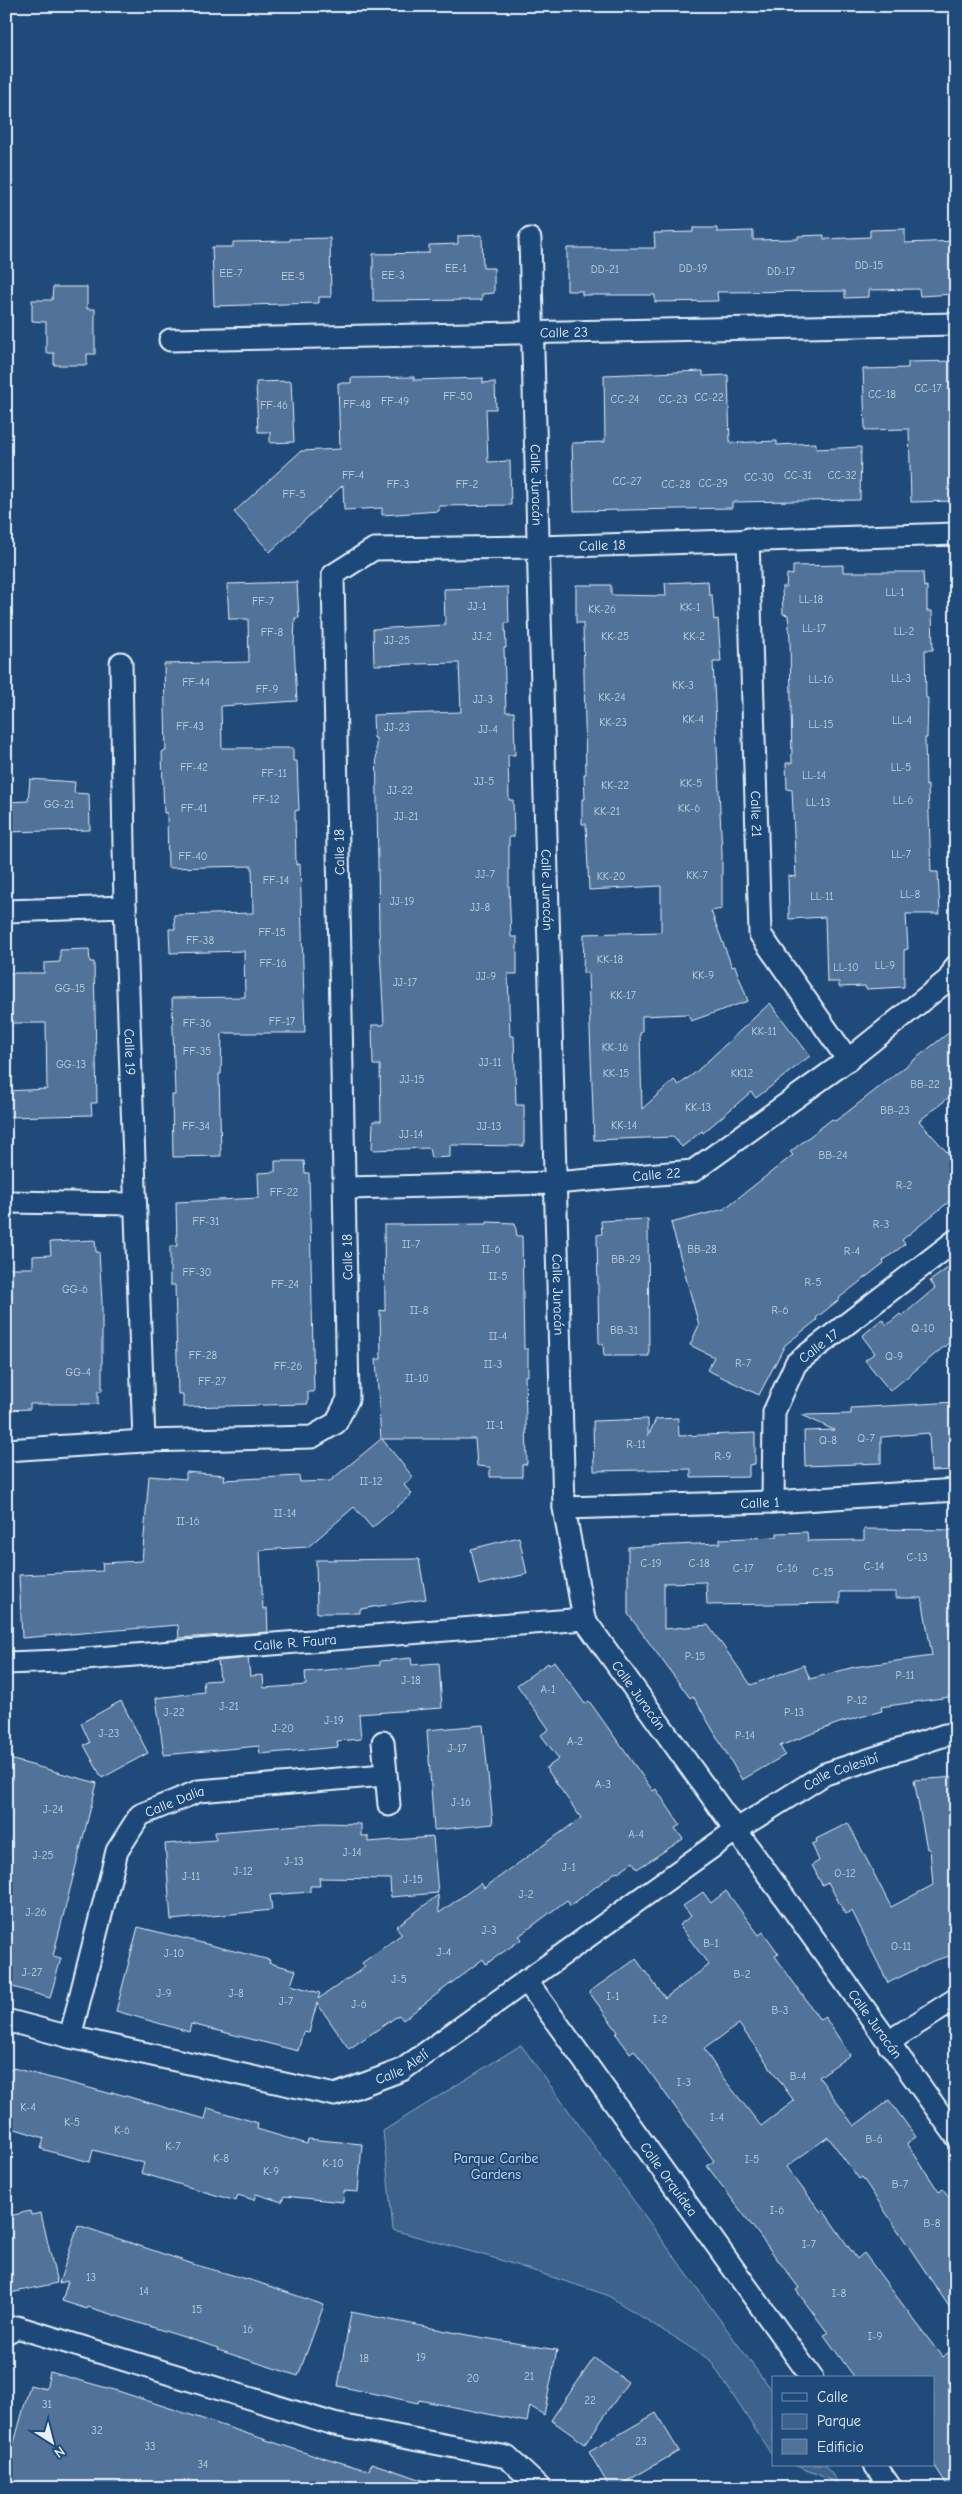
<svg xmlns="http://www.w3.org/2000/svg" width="962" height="2494" font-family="'Comic Neue',sans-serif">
  <rect width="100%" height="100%" fill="#1f4a7a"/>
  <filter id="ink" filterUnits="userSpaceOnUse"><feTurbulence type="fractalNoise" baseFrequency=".02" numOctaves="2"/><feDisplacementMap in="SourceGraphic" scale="10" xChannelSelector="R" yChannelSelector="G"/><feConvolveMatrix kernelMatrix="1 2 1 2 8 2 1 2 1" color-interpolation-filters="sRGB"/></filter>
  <g filter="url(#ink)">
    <path fill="#3c628c" stroke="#92aac2" d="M521,2045L773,2393V2457L710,2360L607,2295L494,2258L393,2230L383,2131Z
      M794,2465H826L838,2483Z"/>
    <path fill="#517399" stroke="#e8f1f8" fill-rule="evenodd" d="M693,228H717V232L753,231V240L798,239V236L824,235V239L870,237V230L905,229V243L956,241V294L920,296L919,289L869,290V297L845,298V291L717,292L718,301L655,302V295H582V291H567V248H655L654,233L693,232Z
      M482,235L483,268H494V293L482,294V300L373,301V254L429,253V245L458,244V236Z
      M330,238L331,297H319V303L214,306L212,247H233V242L290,241V239Z
      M53,287H87V309H95V354H87V365H54V353H46V322L32,321V300H52Z
      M956,361V501L911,502L909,429L865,430L863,369L908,368V362Z
      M703,371V376L728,375L730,443L777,441V445L816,443V449L861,447L860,500L732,502V508L574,511L572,443L605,442L604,375Z
      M414,377V380L483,378V383L495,382L496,409H486L488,462L510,461L511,505L439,506V511L382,515V508L344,510L343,485L270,552L234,512L301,451L340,449L338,383H351V378Z
      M291,381L294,442L270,443V432H258L256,382Z
      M843,565V572H923L924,587L927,586V611H932L933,650H925L926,698H928L927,738H925L926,786L928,785L931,872H938L940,914H906L908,949L904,950V987L866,989L865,986L839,987V982H827L825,917L789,919L788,876L796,877L792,790L787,789L786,763H792L790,640L788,615L783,614L782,587H786L787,574L793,575V566Z
      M708,581L709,595H712L714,620L718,619L721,662H713L722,853V909L711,911L732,967L735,966L748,1001L691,1021L688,1014L642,1016V1032L640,1033L642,1109L674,1080L679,1085L696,1072L770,1003L810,1056L756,1098L751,1092L703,1133L702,1131L682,1147L673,1137L594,1140L588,973H583L584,934L661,932V886L589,890L586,824H582V799H585L584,774H586L583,623H576V585H611V595L666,596L665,583Z
      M297,582L299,618H295L294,645L297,701L221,706L222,748H293V761H297L299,810L295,811L296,865L300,864L305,1033H222L221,1074H219L221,1156L173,1157L172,1095H175L172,998L245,997L244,951L170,953L169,929H175L174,915L253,913L252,866L168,868L167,813H164L163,786L162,751H166L164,664L249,662L248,619H229L227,584Z
      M508,587L509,623H505L506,648H504L506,712H514L515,755H508L509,800H513L514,837H509V886L511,937H517V974H508L510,1036H514L516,1105H524V1146L450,1145V1157L431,1158L429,1148L372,1150L373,1121H381L380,1065H373L372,1025H384L379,929L376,738H374L373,715L461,712L459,663L374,665L373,629L445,625L444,589Z
      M30,779L75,782L74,793L89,794L90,830L6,832V802L28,801Z
      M89,949L90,962H94L97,1103H91L92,1115L6,1117V1091L47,1089L46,1023H6V973H44V963L60,962V950Z
      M956,1027V1092L919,1121L956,1162V1196L902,1240L905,1244L883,1261L884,1263L839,1298L840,1299L816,1318L817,1320L785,1345L759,1395L707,1370L714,1357L690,1345L699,1325L671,1223L724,1209L793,1155L790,1152L832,1119L835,1121L845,1114Z
      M275,1161H304L305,1173H309L314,1392H308V1404L183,1407V1394H178L175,1285H170V1246H177L176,1202L259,1198L258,1173L275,1172Z
      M648,1219L649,1356H604L603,1344H599L597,1235L602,1234L601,1221Z
      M487,1222L515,1223L517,1236H522L524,1349H528V1376H525L527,1464L522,1465V1477H490V1467L477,1466L475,1439H382L413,1477L404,1485L412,1494L372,1528L354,1507L308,1547L260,1550L263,1609L267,1608L268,1632L179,1638L178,1625L22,1638L19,1575L103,1571L102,1563L142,1561L149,1476L186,1479V1472L225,1475L224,1480L299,1476L300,1482L330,1481L381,1439L376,1359H381L380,1310L385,1311L384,1225L487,1224Z
      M95,1240L96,1252H99L102,1302V1391H98V1404H30V1409L6,1410V1268H33V1256L51,1255L50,1242Z
      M956,1262V1337L890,1391L865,1360L875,1353L862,1336L882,1319L887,1325L900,1314L902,1316L935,1288L930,1281Z
      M956,1402V1470L931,1471L929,1433L881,1437V1463L805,1466L804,1431L834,1430L802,1415L851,1414V1408Z
      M678,1418L679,1436L755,1433V1464L749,1465V1477L691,1478V1469L594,1471L593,1421L648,1419V1436L656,1419Z
      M864,1529L956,1530V1696L881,1707L882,1711L839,1723L780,1746L785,1755L742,1780L693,1696L690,1698L628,1614V1547L720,1543V1539L777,1537V1533L807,1532L808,1541L864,1540ZM706,1582L707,1605L840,1603V1592H896V1598H922L932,1656L854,1667L810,1679L804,1665L751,1685L708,1625L664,1629V1583Z
      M519,1537L527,1574L479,1585L471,1549Z
      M419,1559L426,1599L360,1609V1613H317L316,1560Z
      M248,1658L250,1676L263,1675L264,1688L306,1685L305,1672L380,1665V1661L411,1658L412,1665L439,1663L442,1708L359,1714L361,1739L337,1741L338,1747L260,1754L259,1746L164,1755L156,1698L204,1692L203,1681L220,1680L218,1661Z
      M554,1661L585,1704L589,1701L653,1791L656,1789L680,1825L675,1828L683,1839L637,1869L633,1862L618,1872L617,1871L570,1906L567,1900L519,1936L522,1939L486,1964L483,1959L403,2020L399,2015L349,2049L317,2003L309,2033L303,2032L298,2051L191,2024L189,2032L116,2011L138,1927L270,1960L269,1963L296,1970L291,1985L320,1993L318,1999L365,1967L362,1963L402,1934L396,1927L438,1895L439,1913L481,1883L484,1888L581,1818L546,1768L559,1759L541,1735L549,1729L517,1685L548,1663L549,1665Z
      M121,1701L148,1753L102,1778L84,1745L90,1743L81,1723Z
      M483,1725L493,1824L434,1830L427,1730Z
      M6,1758L97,1783L53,1956L61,1958L50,1998L6,1985Z
      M956,1777V1954L933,1961L888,1983L852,1911L845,1914L828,1882L822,1885L812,1865L819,1861L812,1844L817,1842L816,1839L848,1823L891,1907L933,1885L930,1849H927L914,1780Z
      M323,1823L361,1824V1836H368V1842L433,1837L438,1893L391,1897L390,1879L319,1878L320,1886H310V1892L270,1895L272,1910L171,1920L165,1844L216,1840L215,1832Z
      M726,1891L759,1935L763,1932L779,1954L775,1956L784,1969L820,2020L825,2017L850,2055L819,2077L854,2126L889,2100L916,2137L907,2143L939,2192L943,2189L956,2207V2317L862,2177L859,2179L828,2137L786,2167L821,2212L823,2210L857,2259L864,2253L942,2357L956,2347V2488H949L933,2463V2378H855L824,2335L828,2333L796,2290L799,2288L707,2166L714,2161L634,2050L630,2053L616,2034L618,2032L589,1992L636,1959L665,1998L709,1965L679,1925L691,1916L683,1906L703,1892L711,1903ZM739,2024L794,2101L761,2126L721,2075L704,2049Z
      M6,2068L12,2070L13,2068L112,2094V2092L205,2119L208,2108L258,2123L257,2129L307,2144L308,2139L362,2144L358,2192L344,2191L343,2202L284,2196L282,2202L256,2194L254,2200L238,2195L236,2201L141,2173L144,2163L93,2150L90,2162L41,2149L44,2138L6,2126Z
      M30,2211L31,2215L41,2213L57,2283L6,2294V2217Z
      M78,2225L196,2265L254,2281L324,2305L298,2376L218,2350L219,2348L88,2307L87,2309L62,2301L68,2281L59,2283Z
      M351,2312L467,2335L557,2350L544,2415L530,2406L527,2422L419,2400L418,2403L338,2386Z
      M594,2358L628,2382L585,2444L551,2420Z
      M50,2372L121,2392L315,2456L316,2455L369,2471L371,2463L432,2483V2488H6V2472L30,2385L46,2389Z
      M656,2413L679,2451L615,2488H610L589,2452Z"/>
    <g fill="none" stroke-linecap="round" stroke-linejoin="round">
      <defs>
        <g id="minor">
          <path id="s1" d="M530,239L564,1508L584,1619L956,2136"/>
          <path id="s2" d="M170,340L956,324"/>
          <path id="s3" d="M748,539L760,934L848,1060"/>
          <path id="s4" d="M121,663L125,907L144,1441"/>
          <path d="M6,911L125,907"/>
          <path id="s5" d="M346,1188L555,1183L693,1171L848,1060L949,979L956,966"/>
          <path d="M6,1202L133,1204"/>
          <path id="s6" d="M6,1450L144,1441L312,1437L336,1423L348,1399L333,575L374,549L538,547L956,534"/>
          <path id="s7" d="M773,1502L774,1412L796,1363L956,1240"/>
          <path id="s8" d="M564,1508L773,1502L956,1490"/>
          <path id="s9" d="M6,1663L60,1661L584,1619"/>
          <path d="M383,1742L389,1805"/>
          <path id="s10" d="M526,1980L812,2378"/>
          <path id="s11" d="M6,2020L70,2037L335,2095L402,2070L736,1830L825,1774L945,1735L956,1734"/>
          <path id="s12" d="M70,2037L117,1851L140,1815L199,1791L384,1775"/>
          <path d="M889,2045L899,2035L956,1999"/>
          <path d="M6,2333L17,2327L334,2424L507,2457L540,2488"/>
          <path d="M875,2465L891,2488"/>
        </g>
      </defs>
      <use href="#minor" stroke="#e8f1f8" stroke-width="25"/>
      <use href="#minor" stroke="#1f4a7a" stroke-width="21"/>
    </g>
  </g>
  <g text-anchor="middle" stroke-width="4" stroke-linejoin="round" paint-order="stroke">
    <g font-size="11" fill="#c2d2e0">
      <text x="869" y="269">DD-15</text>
      <text x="456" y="272">EE-1</text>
      <text x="693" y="272">DD-19</text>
      <text x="605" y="273">DD-21</text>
      <text x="781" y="275">DD-17</text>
      <text x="231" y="277">EE-7</text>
      <text x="393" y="279">EE-3</text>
      <text x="293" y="280">EE-5</text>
      <text x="928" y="392">CC-17</text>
      <text x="882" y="398">CC-18</text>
      <text x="458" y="400">FF-50</text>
      <text x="709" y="401">CC-22</text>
      <text x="625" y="403">CC-24</text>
      <text x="673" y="403">CC-23</text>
      <text x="395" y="405">FF-49</text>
      <text x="357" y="408">FF-48</text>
      <text x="274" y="409">FF-46</text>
      <text x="353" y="479">FF-4</text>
      <text x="798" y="479">CC-31</text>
      <text x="842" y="479">CC-32</text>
      <text x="759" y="481">CC-30</text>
      <text x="627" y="485">CC-27</text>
      <text x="713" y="487">CC-29</text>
      <text x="398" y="488">FF-3</text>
      <text x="467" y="488">FF-2</text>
      <text x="676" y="488">CC-28</text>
      <text x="294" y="498">FF-5</text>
      <text x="895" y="596">LL-1</text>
      <text x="811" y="603">LL-18</text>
      <text x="263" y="605">FF-7</text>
      <text x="477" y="610">JJ-1</text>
      <text x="690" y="611">KK-1</text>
      <text x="602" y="613">KK-26</text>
      <text x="814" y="632">LL-17</text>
      <text x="904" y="635">LL-2</text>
      <text x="272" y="636">FF-8</text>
      <text x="482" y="640">JJ-2</text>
      <text x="615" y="640">KK-25</text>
      <text x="694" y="640">KK-2</text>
      <text x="397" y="644">JJ-25</text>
      <text x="901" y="682">LL-3</text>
      <text x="821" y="683">LL-16</text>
      <text x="196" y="686">FF-44</text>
      <text x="683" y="689">KK-3</text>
      <text x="267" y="693">FF-9</text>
      <text x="612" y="701">KK-24</text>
      <text x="483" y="703">JJ-3</text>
      <text x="693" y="723">KK-4</text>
      <text x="902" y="724">LL-4</text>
      <text x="613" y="726">KK-23</text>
      <text x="821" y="728">LL-15</text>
      <text x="190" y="730">FF-43</text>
      <text x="397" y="731">JJ-23</text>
      <text x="488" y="733">JJ-4</text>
      <text x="194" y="771">FF-42</text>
      <text x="901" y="771">LL-5</text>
      <text x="274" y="777">FF-11</text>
      <text x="814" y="779">LL-14</text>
      <text x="484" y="785">JJ-5</text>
      <text x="691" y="787">KK-5</text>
      <text x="615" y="789">KK-22</text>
      <text x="400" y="794">JJ-22</text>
      <text x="266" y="803">FF-12</text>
      <text x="903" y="804">LL-6</text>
      <text x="818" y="806">LL-13</text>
      <text x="59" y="808">GG-21</text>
      <text x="194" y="812">FF-41</text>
      <text x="689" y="812">KK-6</text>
      <text x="607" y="815">KK-21</text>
      <text x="406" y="820">JJ-21</text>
      <text x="901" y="858">LL-7</text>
      <text x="193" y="860">FF-40</text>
      <text x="485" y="878">JJ-7</text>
      <text x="697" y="879">KK-7</text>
      <text x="611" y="880">KK-20</text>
      <text x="276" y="884">FF-14</text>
      <text x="910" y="898">LL-8</text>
      <text x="822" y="900">LL-11</text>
      <text x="402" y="905">JJ-19</text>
      <text x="480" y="911">JJ-8</text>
      <text x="272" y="936">FF-15</text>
      <text x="200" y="944">FF-38</text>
      <text x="610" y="963">KK-18</text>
      <text x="273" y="967">FF-16</text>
      <text x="885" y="969">LL-9</text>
      <text x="846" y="971">LL-10</text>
      <text x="703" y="979">KK-9</text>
      <text x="486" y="980">JJ-9</text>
      <text x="405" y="986">JJ-17</text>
      <text x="70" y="992">GG-15</text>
      <text x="623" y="999">KK-17</text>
      <text x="282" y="1025">FF-17</text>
      <text x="197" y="1027">FF-36</text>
      <text x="764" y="1035">KK-11</text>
      <text x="615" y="1051">KK-16</text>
      <text x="197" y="1055">FF-35</text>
      <text x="490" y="1066">JJ-11</text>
      <text x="71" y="1068">GG-13</text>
      <text x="616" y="1077">KK-15</text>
      <text x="742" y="1077">KK12</text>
      <text x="412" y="1083">JJ-15</text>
      <text x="925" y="1088">BB-22</text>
      <text x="698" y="1111">KK-13</text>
      <text x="895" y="1114">BB-23</text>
      <text x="624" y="1129">KK-14</text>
      <text x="196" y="1130">FF-34</text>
      <text x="489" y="1130">JJ-13</text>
      <text x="411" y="1138">JJ-14</text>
      <text x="833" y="1159">BB-24</text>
      <text x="904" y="1189">R-2</text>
      <text x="284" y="1196">FF-22</text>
      <text x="206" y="1225">FF-31</text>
      <text x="881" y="1228">R-3</text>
      <text x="411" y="1248">II-7</text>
      <text x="491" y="1253">II-6</text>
      <text x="702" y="1253">BB-28</text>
      <text x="852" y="1255">R-4</text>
      <text x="626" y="1263">BB-29</text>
      <text x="197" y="1276">FF-30</text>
      <text x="498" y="1280">II-5</text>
      <text x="813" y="1286">R-5</text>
      <text x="285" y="1288">FF-24</text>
      <text x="75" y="1293">GG-6</text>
      <text x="419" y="1314">II-8</text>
      <text x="780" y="1314">R-6</text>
      <text x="923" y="1332">Q-10</text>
      <text x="624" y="1334">BB-31</text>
      <text x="498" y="1340">II-4</text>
      <text x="203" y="1359">FF-28</text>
      <text x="894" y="1360">Q-9</text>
      <text x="743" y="1367">R-7</text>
      <text x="493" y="1368">II-3</text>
      <text x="288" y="1370">FF-26</text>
      <text x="78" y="1376">GG-4</text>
      <text x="417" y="1382">II-10</text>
      <text x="212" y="1385">FF-27</text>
      <text x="495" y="1429">II-1</text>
      <text x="866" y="1442">Q-7</text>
      <text x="828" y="1444">Q-8</text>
      <text x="636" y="1448">R-11</text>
      <text x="723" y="1460">R-9</text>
      <text x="371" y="1485">II-12</text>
      <text x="285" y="1517">II-14</text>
      <text x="188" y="1525">II-16</text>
      <text x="917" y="1561">C-13</text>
      <text x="651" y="1567">C-19</text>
      <text x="699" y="1567">C-18</text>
      <text x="874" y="1570">C-14</text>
      <text x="743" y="1572">C-17</text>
      <text x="787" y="1572">C-16</text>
      <text x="823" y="1576">C-15</text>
      <text x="695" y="1660">P-15</text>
      <text x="905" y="1679">P-11</text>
      <text x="411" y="1684">J-18</text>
      <text x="548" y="1693">A-1</text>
      <text x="857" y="1704">P-12</text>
      <text x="229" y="1710">J-21</text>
      <text x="174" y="1716">J-22</text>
      <text x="794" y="1716">P-13</text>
      <text x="334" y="1724">J-19</text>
      <text x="283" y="1732">J-20</text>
      <text x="109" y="1737">J-23</text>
      <text x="745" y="1739">P-14</text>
      <text x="575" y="1745">A-2</text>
      <text x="457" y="1752">J-17</text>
      <text x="603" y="1788">A-3</text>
      <text x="461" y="1806">J-16</text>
      <text x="53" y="1813">J-24</text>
      <text x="636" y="1838">A-4</text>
      <text x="352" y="1856">J-14</text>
      <text x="43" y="1859">J-25</text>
      <text x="294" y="1865">J-13</text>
      <text x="569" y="1871">J-1</text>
      <text x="243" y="1875">J-12</text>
      <text x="845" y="1877">O-12</text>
      <text x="191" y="1880">J-11</text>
      <text x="413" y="1883">J-15</text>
      <text x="526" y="1898">J-2</text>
      <text x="36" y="1916">J-26</text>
      <text x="489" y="1934">J-3</text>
      <text x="711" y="1947">B-1</text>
      <text x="901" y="1950">O-11</text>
      <text x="444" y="1956">J-4</text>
      <text x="174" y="1957">J-10</text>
      <text x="32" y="1976">J-27</text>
      <text x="742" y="1978">B-2</text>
      <text x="399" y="1983">J-5</text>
      <text x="164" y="1997">J-9</text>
      <text x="236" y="1997">J-8</text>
      <text x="613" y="2000">I-1</text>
      <text x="286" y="2005">J-7</text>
      <text x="359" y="2008">J-6</text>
      <text x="780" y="2014">B-3</text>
      <text x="660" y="2023">I-2</text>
      <text x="798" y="2080">B-4</text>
      <text x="684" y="2086">I-3</text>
      <text x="28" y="2111">K-4</text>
      <text x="717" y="2121">I-4</text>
      <text x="72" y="2126">K-5</text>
      <text x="122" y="2134">K-6</text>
      <text x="874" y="2143">B-6</text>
      <text x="173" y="2150">K-7</text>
      <text x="221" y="2162">K-8</text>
      <text x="752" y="2163">I-5</text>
      <text x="333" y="2167">K-10</text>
      <text x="271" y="2175">K-9</text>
      <text x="900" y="2188">B-7</text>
      <text x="777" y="2214">I-6</text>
      <text x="932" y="2227">B-8</text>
      <text x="809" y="2248">I-7</text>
      <text x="91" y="2281">13</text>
      <text x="144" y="2295">14</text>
      <text x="839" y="2297">I-8</text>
      <text x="197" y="2313">15</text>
      <text x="248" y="2333">16</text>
      <text x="875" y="2340">I-9</text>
      <text x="421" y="2361">19</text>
      <text x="364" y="2362">18</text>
      <text x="529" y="2380">21</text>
      <text x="473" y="2382">20</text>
      <text x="590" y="2404">22</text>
      <text x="47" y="2408">31</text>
      <text x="97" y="2434">32</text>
      <text x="641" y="2445">23</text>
      <text x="150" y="2450">33</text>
      <text x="203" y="2468">34</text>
    </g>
    <g font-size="14" fill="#e8f1f8" stroke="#1f4a7a">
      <text dy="5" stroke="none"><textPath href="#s2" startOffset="394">Calle 23</textPath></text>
      <text dy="5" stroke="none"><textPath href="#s1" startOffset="246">Calle Juracán</textPath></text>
      <text dy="5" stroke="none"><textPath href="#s6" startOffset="1462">Calle 18</textPath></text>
      <text dy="5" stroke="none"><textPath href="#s3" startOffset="275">Calle 21</textPath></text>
      <text transform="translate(339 852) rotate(-91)" y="5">Calle 18</text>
      <text dy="5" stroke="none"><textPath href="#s1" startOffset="651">Calle Juracán</textPath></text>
      <text dy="5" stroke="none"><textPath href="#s4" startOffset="389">Calle 19</textPath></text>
      <text dy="5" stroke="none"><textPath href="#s5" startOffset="311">Calle 22</textPath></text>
      <text transform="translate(347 1257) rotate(-91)" y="5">Calle 18</text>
      <text dy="5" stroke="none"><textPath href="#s1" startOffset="1056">Calle Juracán</textPath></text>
      <text dy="5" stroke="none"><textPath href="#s7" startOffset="172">Calle 17</textPath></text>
      <text dy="5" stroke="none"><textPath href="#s8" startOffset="196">Calle 1</textPath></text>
      <text dy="5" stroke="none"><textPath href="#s9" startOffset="290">Calle R. Faura</textPath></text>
      <text dy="5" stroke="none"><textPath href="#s1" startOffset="1476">Calle Juracán</textPath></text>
      <text dy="5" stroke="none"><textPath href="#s11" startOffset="941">Calle Colesibí</textPath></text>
      <text dy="5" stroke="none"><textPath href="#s12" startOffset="272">Calle Dalia</textPath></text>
      <text dy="5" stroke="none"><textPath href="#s1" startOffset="1881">Calle Juracán</textPath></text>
      <text dy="5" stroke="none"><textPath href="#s11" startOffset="410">Calle Alelí</textPath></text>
      <text dy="5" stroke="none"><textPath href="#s10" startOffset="245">Calle Orquídea</textPath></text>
    </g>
    <g font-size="14" fill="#d7e3ed" stroke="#1f4a7a">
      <text x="496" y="2163">Parque Caribe<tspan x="496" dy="16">Gardens</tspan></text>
    </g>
  </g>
  <rect width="962" height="2494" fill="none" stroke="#1f4a7a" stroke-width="25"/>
  <rect x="12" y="12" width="937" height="2469" fill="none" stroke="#e8f1f8" stroke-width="2" filter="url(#ink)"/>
  <rect x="772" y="2376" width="162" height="90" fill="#1f4a7a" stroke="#6f8dac"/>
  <rect x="782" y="2393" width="25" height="8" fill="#1f4a7a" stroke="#6f8dac"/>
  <text x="817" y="2402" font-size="15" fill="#e8f1f8">Calle</text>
  <rect x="782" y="2414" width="25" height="15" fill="#3c628c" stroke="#6f8dac"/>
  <text x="817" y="2426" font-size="15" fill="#e8f1f8">Parque</text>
  <rect x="782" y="2439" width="25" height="15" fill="#517399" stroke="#6f8dac"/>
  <text x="817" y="2452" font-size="15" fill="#e8f1f8">Edificio</text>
  <g transform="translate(52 2442) rotate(144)" stroke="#1f4a7a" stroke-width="4" paint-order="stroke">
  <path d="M0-4L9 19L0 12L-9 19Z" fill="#e8f1f8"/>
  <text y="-8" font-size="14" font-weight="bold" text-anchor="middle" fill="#e8f1f8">N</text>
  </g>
</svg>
